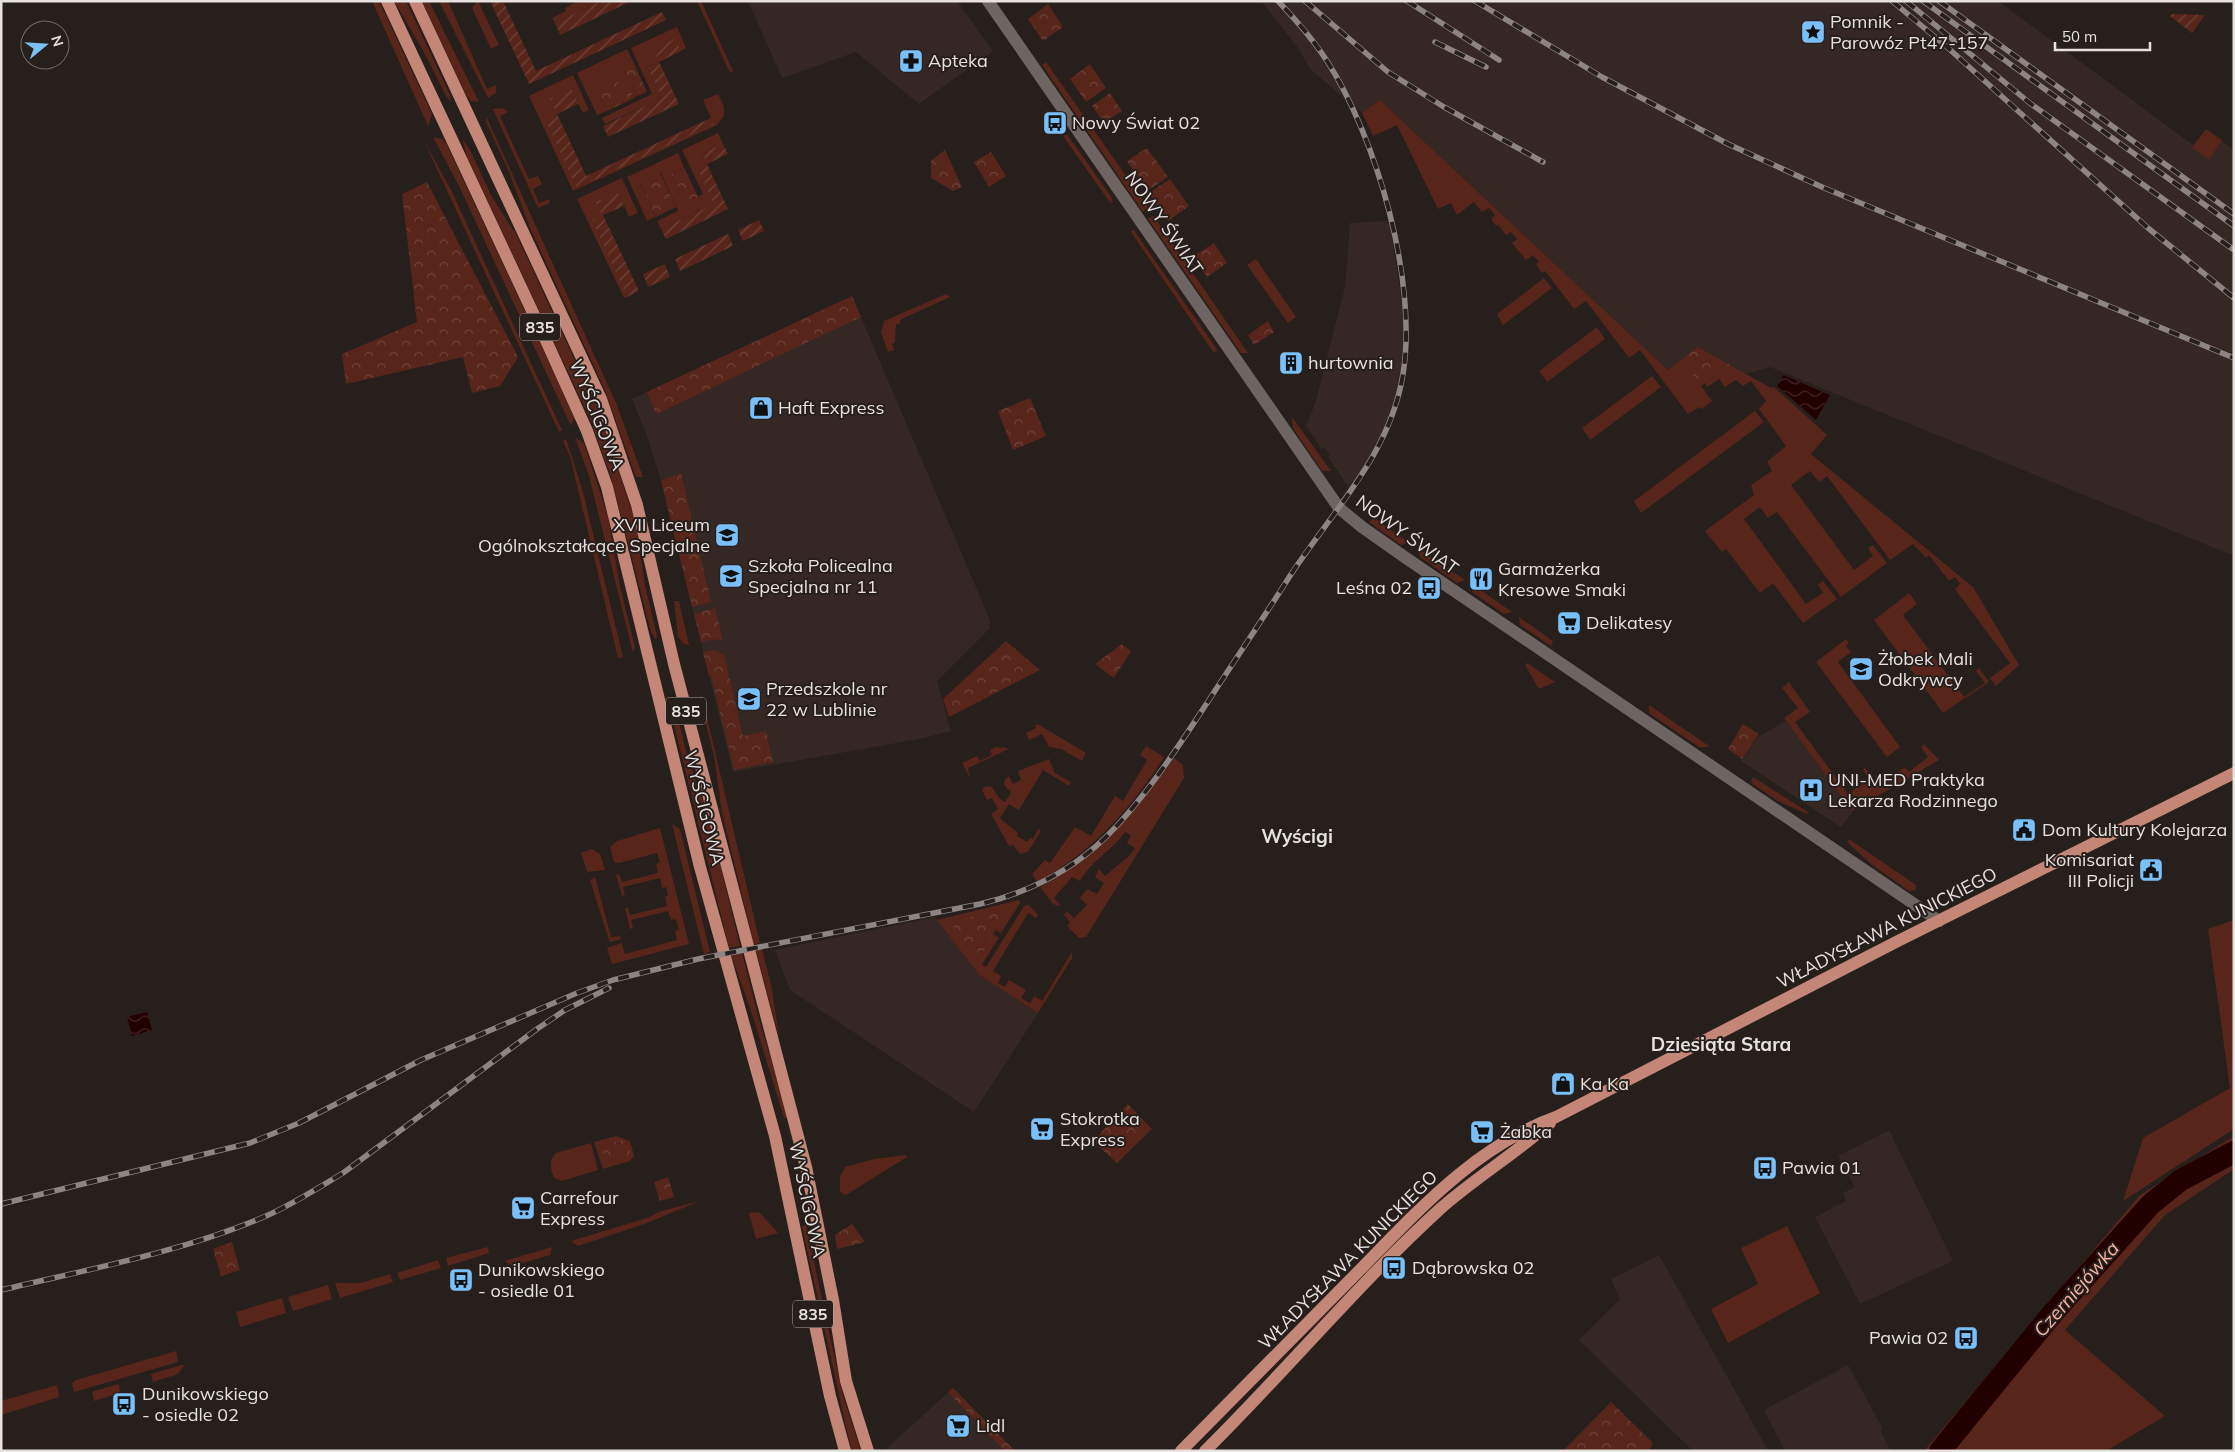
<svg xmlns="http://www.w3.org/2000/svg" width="2235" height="1452" font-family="Mulish,sans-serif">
  <defs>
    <pattern id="forest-crowns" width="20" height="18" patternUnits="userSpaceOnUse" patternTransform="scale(1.25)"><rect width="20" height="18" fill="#57251a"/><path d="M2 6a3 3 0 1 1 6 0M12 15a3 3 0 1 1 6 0" fill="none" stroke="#6f443b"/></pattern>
    <pattern id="garden-furrows" width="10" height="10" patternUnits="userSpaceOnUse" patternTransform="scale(1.25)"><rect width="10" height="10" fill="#57251a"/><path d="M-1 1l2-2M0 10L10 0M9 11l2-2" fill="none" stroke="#6f443b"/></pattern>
    <pattern id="water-waves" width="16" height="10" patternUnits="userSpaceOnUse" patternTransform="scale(1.25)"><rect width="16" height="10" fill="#230000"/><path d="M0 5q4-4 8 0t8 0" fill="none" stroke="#432525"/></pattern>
  </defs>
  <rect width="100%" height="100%" fill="#271f1c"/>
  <path fill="#352723" d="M748,1H957L993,51L919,104L856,52L782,78Z
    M1261,1H1998L2193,145L2206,129L2234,150V556L1770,367L1745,374L1698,347L1668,370L1380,100L1362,113L1311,70L1298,48Z
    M1390,221L1403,313L1404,348L1400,381L1390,417L1372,455L1349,488L1328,457L1330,455L1325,448L1322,449L1306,426L1315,404L1345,287L1350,223Z
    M852,296L990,620V628L937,681L951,731L919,739L733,772L661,481L647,436L632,399Z
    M1786,721L1853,812L1841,827L1741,761L1758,737Z
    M935,917L979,975L1038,1013L974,1112L790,990L775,950Z
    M1889,1130L1953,1261L1860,1304L1815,1217L1846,1201L1843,1193L1855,1187L1838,1156Z
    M1659,1255L1733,1387L1768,1451H1693L1579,1340L1620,1299L1611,1279Z
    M1848,1365L1882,1427L1881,1432L1891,1451H1785L1764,1410Z
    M953,1388L1015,1451H887L886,1449Z"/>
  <path fill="#57251a" d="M372,1H379L432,114L428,126Z
    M394,1H406L450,95L451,102L446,96L425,54Z
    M422,1H429L479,102L471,101L466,95Z
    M439,1H448L487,89L496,85V93L488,98Z
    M478,1L499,45L491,49L472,8Z
    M578,1H601L555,23L552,18L566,11L565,8Z
    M697,1H701L733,71L730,73Z
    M677,27L686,48L647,67L662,98L605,124L602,118L652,94L631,48Z
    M627,49L632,59L621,64L637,96L634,98L631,92L624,96L598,91L607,111L597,115L577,73Z
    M1046,62L1148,207L1143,212L1042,65Z
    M573,75L589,110L583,113L578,104L557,114L586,176L711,118L703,100L718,94L724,107V116L717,125L573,191L529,96Z
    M1380,100L1668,370L1682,359L1712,401L1702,409L1700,407L1688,414L1640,350L1629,358L1586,301L1574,309L1545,271L1542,273L1536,264L1539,262L1533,255L1526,260L1512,243L1517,239L1511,232L1506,235L1498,225L1496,226L1491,219L1495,215L1489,208L1482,212L1474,202L1457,215L1451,203L1438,209L1397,125L1373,136L1362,113Z
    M503,108L508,112L500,116L529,179L538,176L542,184L533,189L539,203L549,199L550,203L538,208L493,109Z
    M486,116L616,403L643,477H636L604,388L530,228L509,172L486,122Z
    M2206,129L2222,140L2209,160L2192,148Z
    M718,133L723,144L702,153L707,164L714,204L661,229L657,221L678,211L661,173L640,183L656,217L647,221L627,177L678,153L684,167L671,173L685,203L703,194L682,150Z
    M1067,134L1112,198L1111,204L1063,136Z
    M433,137L442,139L446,143L557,379L574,418L571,426L459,186Z
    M462,138L470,150L492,197L517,236L599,412L635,521L645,585L657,636L656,640L651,632L611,477L590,419L467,157Z
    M424,141L452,192L562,430L559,432Z
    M622,178L638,213L629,217L618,192L603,215L627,297L624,298L577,199Z
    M1153,216L1155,218L1248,353H1241L1148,219Z
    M1133,229L1207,335L1218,351L1213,352L1131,232Z
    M1256,259L1296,317L1288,323L1247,265Z
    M1544,278L1552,288L1503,325L1497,314Z
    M946,294L950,297L900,320V324H896L895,342L892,344L894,350L888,352L881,333L884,321Z
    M1597,327L1605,339L1547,382L1539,371Z
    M1730,365L1771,388L1774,387L1827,435L1811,454L1973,587L2019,665L1996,686L1990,678L2010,663L1955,589L1960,584L1955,577L1949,581L1929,555L1926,558L1913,544L1890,560L1827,476L1819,482L1810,471L1791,485L1854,570L1873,556L1868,548L1873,545L1887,563L1841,597L1777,512L1768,518L1760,507L1744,519L1806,604L1823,593L1818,585L1823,581L1837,599L1803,623L1773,583L1760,593L1726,549L1722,552L1705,531L1754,495L1751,485L1772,471L1767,462L1786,446L1759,409L1766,401L1751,381L1743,386L1736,380L1725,387L1719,379L1707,387L1705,383Z
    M1652,376L1661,387L1590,440L1582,428Z
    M1755,411L1764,422L1641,513L1634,501Z
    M1292,417L1331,471H1322L1293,428Z
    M575,437L584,443L608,517L620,586L635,647L633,653L589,476Z
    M566,439L582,488L623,657L618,658L570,456L563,441Z
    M1374,518L1410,543L1401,545L1369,522Z
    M1419,549L1465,580L1457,583L1420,557Z
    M1471,584H1472L1512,612L1504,614L1472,592Z
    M1908,594H1910L1917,604L1903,615L1964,697L1985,683L1976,671L1979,668L1989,682L1943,713L1874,620Z
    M674,601H679L689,645L684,644L678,637Z
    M1519,617L1553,641L1551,646L1520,625Z
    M1846,639L1849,643L1846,646L1851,652L1838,662L1900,747L1887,757L1816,662Z
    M1527,663L1555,682L1539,689L1525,665Z
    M1789,682L1810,712L1795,722L1848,794L1869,779L1863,770L1865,768L1879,785L1905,767L1909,772L1928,757L1921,747L1924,744L1939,760L1852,811L1784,718L1798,708L1782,688Z
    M702,696L760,943L754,944L722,813L714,756L699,697Z
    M674,703L687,755L708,816L740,946L729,948L669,704Z
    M1649,705L1709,746L1708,747H1699L1649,713Z
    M1038,724L1086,753L1082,761L1061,749L1049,747L1042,734L1029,740L1026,733L1036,728L1035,725Z
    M998,746L999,748L1003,747L1009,749L968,768L970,778L962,763L977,756L980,761L992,755L990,750Z
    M1146,746L1164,757C1131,809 1091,853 1037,882L1032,874L1045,860L1050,863L1075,827L1091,836L1115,796L1123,801L1147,760L1140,755Z
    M1174,758L1183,765L1184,778L1086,937L1079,938L1067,926L1070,923L1064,914L1067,911L1074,918L1087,905L1080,898L1087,889L1097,894L1104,883L1095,877L1099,869L1105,876L1129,856L1135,848L1127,843L1131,835L1125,832C1113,850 1093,859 1080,881L1072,877L1054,898L1060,905L1058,906L1053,904L1040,887C1103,853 1132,813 1174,758Z
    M1049,759L1055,773L1071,782L1069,786L1043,770L1019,810L1009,804L1000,818L1018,833L1017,836L1027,842L1030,838L1033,839L1038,829L1041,831L1028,852L1020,854L1013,845L1009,846L991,814L998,809L992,798L987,800L982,790L986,786L992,787L999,798L1005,802L1011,792L1004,785L1005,779L1009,776L1013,784L1021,780L1018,771Z
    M1753,777L1808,812L1807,814L1778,801L1753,784L1751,781Z
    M672,824L680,829L710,952L704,954Z
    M660,828L689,944L612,964L607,948L622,943L625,954L677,940L675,931L679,930L676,919L671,920L668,911L631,920L633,928L630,929L625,908H628L630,915L667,906L665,897L668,895L666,887L662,888L660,878L623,887L625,895L622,896L616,875L619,874L622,882L658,873L656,864L660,862L657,853L619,863L614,862L610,847L617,841Z
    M1849,839L1916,885L1915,890L1909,891L1871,864L1847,842Z
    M592,849L600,854L605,870L587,872L581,853Z
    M595,877L611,937L620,936L621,939L611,942L609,940L590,880Z
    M1019,900L1020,903L1001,933L996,930L1003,917L979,958L993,934L999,938L982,964L986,967L1024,906L1029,905L1038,915L1036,918L1028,913L993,971L1001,976L998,983L1005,987L1009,980L1026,990L1021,998L1030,1003L1034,996L1042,1001L1072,952V958L1038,1013L979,975L937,920Z
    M2234,920V1129L2123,1201L2143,1138L2230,1088L2208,929Z
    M762,949L772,989L779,1037L756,950Z
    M742,953L758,1016L788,1117L784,1118L753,1017L731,955Z
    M616,1136L630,1141L634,1156L630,1161L603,1169L594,1142Z
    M2234,1136V1169L2165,1215L2065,1330L2165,1416L2106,1451H1924L2140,1195Z
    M591,1143L598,1170L562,1181L554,1178C550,1169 549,1160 556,1153Z
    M906,1155L907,1157L846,1195L840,1192V1176L845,1167L874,1159Z
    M700,1201L647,1223L578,1246L571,1241L647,1218L661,1211Z
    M759,1212L778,1233L756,1239L749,1213Z
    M806,1225L843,1396L861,1451H852L846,1427L802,1226Z
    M1787,1226L1820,1293L1728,1343L1711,1309L1758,1284L1741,1248Z
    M488,1247L489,1253L448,1266L446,1258Z
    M552,1247L550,1255L513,1266L504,1261Z
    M438,1260L441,1268L400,1280L397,1273Z
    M390,1274L393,1282L340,1298L335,1283H361Z
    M328,1285L332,1299L293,1311L288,1297Z
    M282,1298L286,1313L240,1327L236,1312Z
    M176,1351L178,1362L74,1392L72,1383L76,1380Z
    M185,1364L178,1374L153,1382L151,1374Z
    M119,1384L120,1393L94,1401L92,1393L94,1391Z
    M57,1385L59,1397L1,1415V1401Z"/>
  <path fill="url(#forest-crowns)" d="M1048,4L1063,27L1043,41L1028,19Z
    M632,59L647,92L637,96L621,64Z
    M1090,64L1106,88L1086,102L1070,79Z
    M618,82L624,95L631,92L634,98L607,111L598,91Z
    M1110,93L1122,111L1104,123L1092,106Z
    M1147,148L1168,177L1147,191L1127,161Z
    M945,150L962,187L953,191L931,178V161Z
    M991,152L1006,176L989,187L974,162Z
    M684,167L698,197L685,203L671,173Z
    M660,173L676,207L656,217L640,182Z
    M1170,179L1189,206L1168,221L1149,193Z
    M427,182L518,357L500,386L472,393L463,357L346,384L342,354L417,322L402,194Z
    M1214,243L1227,263L1207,277L1194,256Z
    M852,296L861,317L656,414L647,392Z
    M1268,321L1274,332L1254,345L1248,335Z
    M1698,347L1730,365L1701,386L1682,359Z
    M1030,398L1046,436L1013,450L998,411Z
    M681,473L711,602L692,607L661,481Z
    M715,608L723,641L715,639L701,642L694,614Z
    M1006,641L1040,670L949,717L943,699Z
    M1122,644L1131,651L1114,678L1095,664Z
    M715,650L724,655L743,736L766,731L773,762L734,770L711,676H709L703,652Z
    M1743,724L1759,734L1742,759L1728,749Z
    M1000,912L1003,917L979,959L952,925L954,920Z
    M1128,1104L1152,1129L1117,1163L1093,1141Z
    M622,1140L627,1144L631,1154L629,1157L606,1163L601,1145Z
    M668,1177L674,1197L660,1201L654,1182Z
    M852,1224L865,1242L837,1249L835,1235Z
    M232,1242L240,1270L221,1276L213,1249Z
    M953,1388L1015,1451H1005L948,1392Z
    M1611,1402L1653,1443L1649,1451H1563Z"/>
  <path fill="url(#garden-furrows)" d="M495,1H503L536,71L662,12L666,20L529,84L491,3Z
    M601,1H632L560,35L555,23Z
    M2172,14L2205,15L2192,33L2170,16Z
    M675,39L681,51L659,62L679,104L608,137L603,126L662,98L647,67L659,61L653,49Z
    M571,89L578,104L557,114L586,176L711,118L714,124L577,188L545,119L557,114L550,99Z
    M723,144L728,154L707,164L728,209L666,239L661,229L714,204L698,169L707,164L702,153Z
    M618,192L624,206L603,215L639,291L627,297L592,220L602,215L596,202Z
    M759,220L764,231L743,241L738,230Z
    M728,234L733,246L680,271L675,259Z
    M665,264L670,277L648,287L643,274Z"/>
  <path fill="url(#water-waves)" d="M1783,375L1830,395L1816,420L1777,386Z
    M147,1012L152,1030L132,1036L127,1017Z"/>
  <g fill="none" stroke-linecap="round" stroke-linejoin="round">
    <path stroke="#230000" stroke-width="22" d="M1940,1451L2053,1313L2151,1204L2181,1180L2234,1152"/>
    <path stroke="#6e6462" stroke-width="12" d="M988,1L1339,508L1362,527L1406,558L1939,921"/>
    <path stroke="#c48676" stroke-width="12" d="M387,1L549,347L587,431L607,487L700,867L775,1136L830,1396L845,1451
      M415,1L601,399L637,505L674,664L806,1167L833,1300L846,1381L868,1451
      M1181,1451C1237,1395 1292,1339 1347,1283C1410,1220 1470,1148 1556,1117L1898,941L2234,773
      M1205,1451C1285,1372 1357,1285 1440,1209C1475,1178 1515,1154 1550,1123"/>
    <defs>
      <path id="rail" d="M1305,1L1388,72L1444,107L1543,162
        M1407,1L1499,60
        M1475,1L1602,77L1728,144L1822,187L2234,358
        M1892,1L1947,47L2148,228L2234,298
        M1906,1L2031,104L2234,250
        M1923,1L2234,226
        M1939,1L2234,214
        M1435,42L1486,67
        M1,1204L250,1143L299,1123L421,1060L577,993L613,980L698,959L980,904C1027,893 1071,871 1106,837C1146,797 1178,747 1209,700C1235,660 1262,620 1288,579C1331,512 1390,456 1403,374C1418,282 1377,139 1327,61C1313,39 1296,20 1278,1
        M1,1290C90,1269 182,1252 266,1216C293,1204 318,1188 343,1173L537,1029L565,1010L609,988"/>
    </defs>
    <use href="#rail" stroke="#8c8583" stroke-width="5.5"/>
    <use href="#rail" stroke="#271f1c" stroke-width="4" stroke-dasharray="11" stroke-linecap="butt"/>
  </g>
  <defs>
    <symbol id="sight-square" viewBox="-11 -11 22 22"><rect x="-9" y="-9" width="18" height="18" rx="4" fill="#79bff8" stroke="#271f1c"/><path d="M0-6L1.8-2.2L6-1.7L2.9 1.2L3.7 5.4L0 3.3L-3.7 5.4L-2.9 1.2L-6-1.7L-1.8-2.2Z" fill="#111"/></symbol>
    <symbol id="pharmacy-square" viewBox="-11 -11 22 22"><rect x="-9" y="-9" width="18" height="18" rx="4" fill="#79bff8" stroke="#271f1c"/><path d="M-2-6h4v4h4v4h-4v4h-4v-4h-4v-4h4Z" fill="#111"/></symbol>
    <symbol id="bus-square" viewBox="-11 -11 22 22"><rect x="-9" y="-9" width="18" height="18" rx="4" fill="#79bff8" stroke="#271f1c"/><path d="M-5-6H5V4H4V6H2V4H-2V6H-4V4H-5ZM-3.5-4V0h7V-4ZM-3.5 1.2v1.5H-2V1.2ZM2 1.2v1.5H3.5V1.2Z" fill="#111"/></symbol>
    <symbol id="building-square" viewBox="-11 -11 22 22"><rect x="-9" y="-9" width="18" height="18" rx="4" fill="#79bff8" stroke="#271f1c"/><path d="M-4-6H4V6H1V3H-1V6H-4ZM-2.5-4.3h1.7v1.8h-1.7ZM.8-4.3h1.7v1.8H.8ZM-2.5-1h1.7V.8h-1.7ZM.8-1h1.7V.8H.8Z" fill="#111"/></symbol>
    <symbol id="shop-square" viewBox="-11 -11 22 22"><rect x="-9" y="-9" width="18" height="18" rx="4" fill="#79bff8" stroke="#271f1c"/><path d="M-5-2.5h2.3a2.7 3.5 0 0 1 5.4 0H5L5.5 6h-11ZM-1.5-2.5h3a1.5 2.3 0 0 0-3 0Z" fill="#111"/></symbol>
    <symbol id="school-square" viewBox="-11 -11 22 22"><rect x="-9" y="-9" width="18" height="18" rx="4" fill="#79bff8" stroke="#271f1c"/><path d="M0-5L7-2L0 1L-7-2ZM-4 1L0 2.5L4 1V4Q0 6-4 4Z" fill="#111"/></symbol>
    <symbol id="university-square" viewBox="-11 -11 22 22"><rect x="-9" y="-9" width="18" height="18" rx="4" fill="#79bff8" stroke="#271f1c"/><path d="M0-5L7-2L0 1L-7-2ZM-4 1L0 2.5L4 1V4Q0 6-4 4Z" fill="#111"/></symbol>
    <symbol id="restaurant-square" viewBox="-11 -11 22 22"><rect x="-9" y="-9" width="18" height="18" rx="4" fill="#79bff8" stroke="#271f1c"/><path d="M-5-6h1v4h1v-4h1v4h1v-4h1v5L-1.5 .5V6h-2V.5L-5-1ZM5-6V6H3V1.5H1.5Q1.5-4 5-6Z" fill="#111"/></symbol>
    <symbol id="supermarket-square" viewBox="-11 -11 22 22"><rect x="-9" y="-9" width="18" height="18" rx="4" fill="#79bff8" stroke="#271f1c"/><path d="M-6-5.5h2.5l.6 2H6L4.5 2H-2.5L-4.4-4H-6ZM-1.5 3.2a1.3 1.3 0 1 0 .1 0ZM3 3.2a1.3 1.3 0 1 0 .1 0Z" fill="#111"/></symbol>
    <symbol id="hospital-square" viewBox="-11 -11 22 22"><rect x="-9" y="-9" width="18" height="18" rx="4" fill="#79bff8" stroke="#271f1c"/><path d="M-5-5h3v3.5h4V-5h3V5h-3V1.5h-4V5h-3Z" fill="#111"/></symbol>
    <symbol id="civic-square" viewBox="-11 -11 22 22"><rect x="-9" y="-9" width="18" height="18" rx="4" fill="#79bff8" stroke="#271f1c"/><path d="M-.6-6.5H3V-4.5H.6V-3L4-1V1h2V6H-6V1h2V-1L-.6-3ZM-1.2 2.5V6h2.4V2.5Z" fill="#111"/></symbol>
  </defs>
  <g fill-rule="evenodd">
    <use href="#sight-square" x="1799" y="18" width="28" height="28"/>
    <use href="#pharmacy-square" x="897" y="47" width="28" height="28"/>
    <use href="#bus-square" x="1041" y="109" width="28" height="28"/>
    <use href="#building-square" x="1277" y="349" width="28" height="28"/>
    <use href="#shop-square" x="747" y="394" width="28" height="28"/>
    <use href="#school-square" x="713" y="521" width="28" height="28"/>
    <use href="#university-square" x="717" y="562" width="28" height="28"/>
    <use href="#restaurant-square" x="1467" y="565" width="28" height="28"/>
    <use href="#bus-square" x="1415" y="574" width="28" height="28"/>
    <use href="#supermarket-square" x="1555" y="609" width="28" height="28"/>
    <use href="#school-square" x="1847" y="655" width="28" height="28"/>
    <use href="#school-square" x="735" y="685" width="28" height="28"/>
    <use href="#hospital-square" x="1797" y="776" width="28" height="28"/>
    <use href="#civic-square" x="2010" y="816" width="28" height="28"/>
    <use href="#civic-square" x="2137" y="856" width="28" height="28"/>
    <use href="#shop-square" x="1549" y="1070" width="28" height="28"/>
    <use href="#supermarket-square" x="1028" y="1115" width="28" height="28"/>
    <use href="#supermarket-square" x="1468" y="1118" width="28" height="28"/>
    <use href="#bus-square" x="1751" y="1154" width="28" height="28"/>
    <use href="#supermarket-square" x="509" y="1194" width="28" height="28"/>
    <use href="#bus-square" x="1380" y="1254" width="28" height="28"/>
    <use href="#bus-square" x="447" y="1266" width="28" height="28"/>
    <use href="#bus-square" x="1952" y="1324" width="28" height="28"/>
    <use href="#bus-square" x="110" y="1390" width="28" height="28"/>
    <use href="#supermarket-square" x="944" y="1412" width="28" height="28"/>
  </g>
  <g text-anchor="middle" stroke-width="4" stroke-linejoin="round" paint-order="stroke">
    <g fill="#271f1c" stroke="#ada7a5" stroke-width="1">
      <rect x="520" y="313.5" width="40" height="27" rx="4"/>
      <rect x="666" y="697.5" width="40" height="27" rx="4"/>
      <rect x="793" y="1300.5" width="40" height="27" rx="4"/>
    </g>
    <g font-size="16" font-weight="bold" fill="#e7e1e0">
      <text x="540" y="333">835</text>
      <text x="686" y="717">835</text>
      <text x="813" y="1320">835</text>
    </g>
    <g font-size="18" fill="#e7e1e0" stroke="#271f1c" text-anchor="start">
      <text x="1830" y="28">Pomnik -<tspan x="1830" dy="21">Parowóz Pt47-157</tspan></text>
      <text x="928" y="67">Apteka</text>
      <text x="1072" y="129">Nowy Świat 02</text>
      <text x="1308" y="369">hurtownia</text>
      <text x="778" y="414">Haft Express</text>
      <text x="710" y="531" text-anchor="end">XVII Liceum<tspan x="710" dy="21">Ogólnokształcące Specjalne</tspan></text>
      <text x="748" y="572">Szkoła Policealna<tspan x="748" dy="21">Specjalna nr 11</tspan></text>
      <text x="1498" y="575">Garmażerka<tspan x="1498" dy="21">Kresowe Smaki</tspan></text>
      <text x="1412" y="594" text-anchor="end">Leśna 02</text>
      <text x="1586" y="629">Delikatesy</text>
      <text x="1878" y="665">Żłobek Mali<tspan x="1878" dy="21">Odkrywcy</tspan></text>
      <text x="766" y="695">Przedszkole nr<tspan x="766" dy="21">22 w Lublinie</tspan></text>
      <text x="1828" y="786">UNI-MED Praktyka<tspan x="1828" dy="21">Lekarza Rodzinnego</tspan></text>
      <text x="2042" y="836">Dom Kultury Kolejarza</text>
      <text x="2134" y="866" text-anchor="end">Komisariat<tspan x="2134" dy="21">III Policji</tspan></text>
      <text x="1580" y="1090">Ka Ka</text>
      <text x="1060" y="1125">Stokrotka<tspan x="1060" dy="21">Express</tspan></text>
      <text x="1500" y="1138">Żabka</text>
      <text x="1782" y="1174">Pawia 01</text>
      <text x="540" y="1204">Carrefour<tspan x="540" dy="21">Express</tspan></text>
      <text x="1412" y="1274">Dąbrowska 02</text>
      <text x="478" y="1276">Dunikowskiego<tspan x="478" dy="21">- osiedle 01</tspan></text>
      <text x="1948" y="1344" text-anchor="end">Pawia 02</text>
      <text x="142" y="1400">Dunikowskiego<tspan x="142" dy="21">- osiedle 02</tspan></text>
      <text x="976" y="1432">Lidl</text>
    </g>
    <g font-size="18" fill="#e7e1e0" stroke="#271f1c">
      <text transform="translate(1164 223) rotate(55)" y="6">NOWY ŚWIAT</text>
      <text transform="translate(597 415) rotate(68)" y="6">WYŚCIGOWA</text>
      <text transform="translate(1407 535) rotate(36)" y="6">NOWY ŚWIAT</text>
      <text transform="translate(704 808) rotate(76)" y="6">WYŚCIGOWA</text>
      <text transform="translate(1887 928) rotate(-27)" y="6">WŁADYSŁAWA KUNICKIEGO</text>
      <text transform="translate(807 1200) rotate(78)" y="6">WYŚCIGOWA</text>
      <text transform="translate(1348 1260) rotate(-45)" y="6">WŁADYSŁAWA KUNICKIEGO</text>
    </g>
    <g font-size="19" font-weight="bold" fill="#e7e1e0" stroke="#271f1c">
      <text x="1297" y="843">Wyścigi</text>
      <text x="1721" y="1051">Dziesiąta Stara</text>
    </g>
    <g font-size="19" font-style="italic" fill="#fab3a1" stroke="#271f1c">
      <text transform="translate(2076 1289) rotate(-49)" y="7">Czerniejówka</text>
    </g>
  </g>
  <rect width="2235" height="1452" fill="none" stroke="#e7e1e0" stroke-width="5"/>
  <g transform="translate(45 45) rotate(72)"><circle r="24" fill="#271f1c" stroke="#746d6a"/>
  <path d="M0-4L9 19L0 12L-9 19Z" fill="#79bff8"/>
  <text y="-8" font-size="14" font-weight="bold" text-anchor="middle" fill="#e7e1e0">N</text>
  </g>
  <path d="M2055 42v8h95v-8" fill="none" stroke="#e7e1e0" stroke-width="2.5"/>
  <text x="2062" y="42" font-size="15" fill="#e7e1e0" stroke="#271f1c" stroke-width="4" paint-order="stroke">50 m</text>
</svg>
